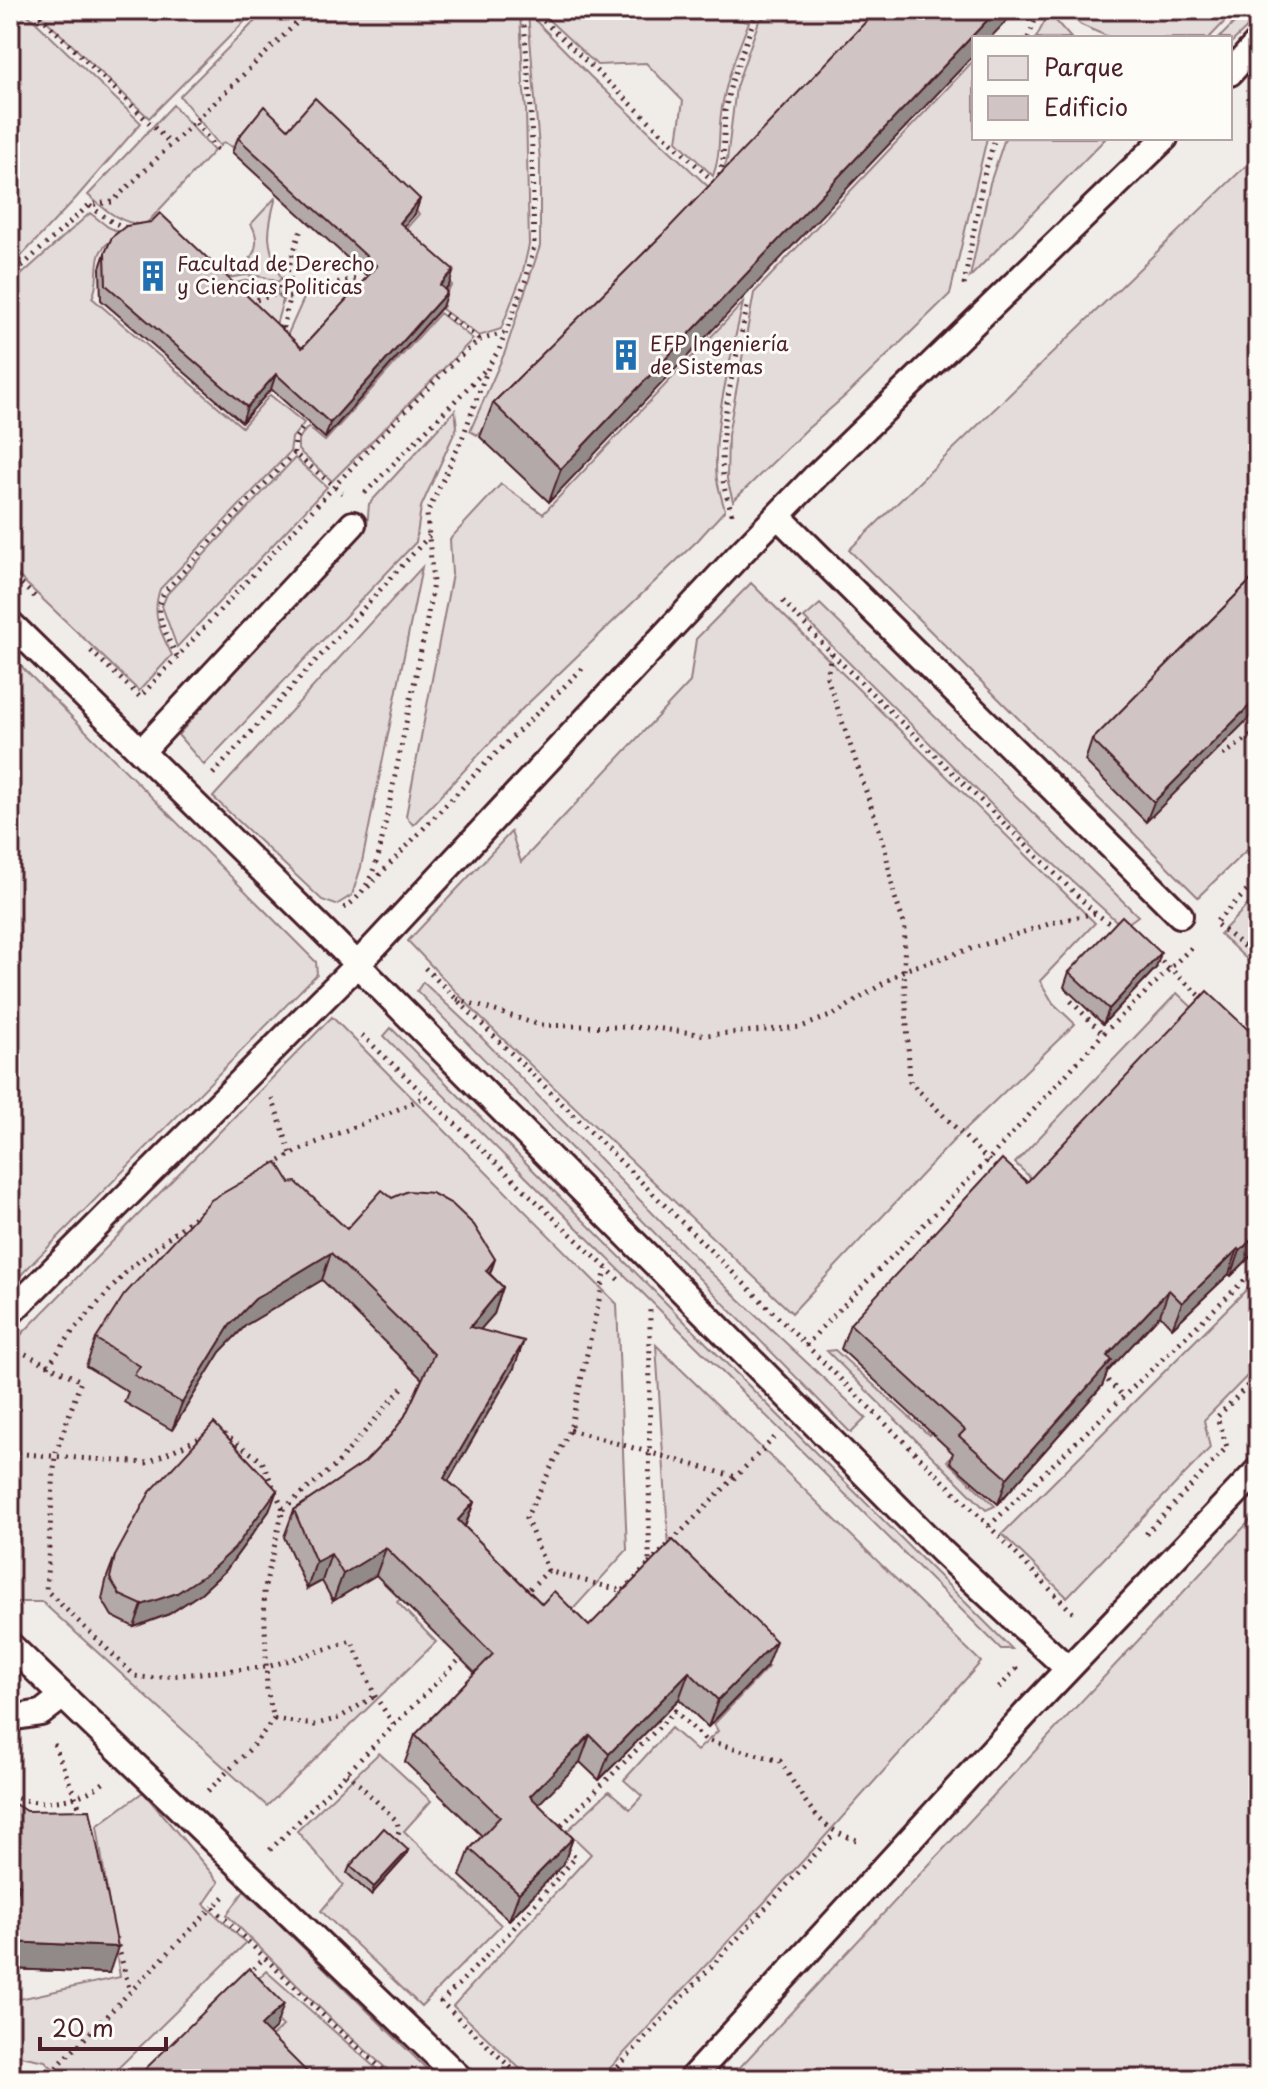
<svg xmlns="http://www.w3.org/2000/svg" width="1268" height="2089" font-family="'Playpen Sans',sans-serif">
  <rect width="100%" height="100%" fill="#fdfcf7"/>
  <filter id="ink" filterUnits="userSpaceOnUse"><feTurbulence type="fractalNoise" baseFrequency=".0125" numOctaves="2"/><feDisplacementMap in="SourceGraphic" scale="16" xChannelSelector="R" yChannelSelector="G"/><feConvolveMatrix kernelMatrix="1 2 1 2 8 2 1 2 1" color-interpolation-filters="sRGB"/></filter>
  <g filter="url(#ink)">
    <path fill="#f0ece8" fill-rule="evenodd" d="M10,10H1258V2079H10ZM974,38H1230V138H974Z"/>
    <path fill="#e3dcda" stroke="#967e82" stroke-width="2" d="M10,10H23L141,123L76,198L10,268Z
      M35,10H256L149,118Z
      M266,10H520L523,83L526,109L529,245L522,275L501,329L479,336L442,309L444,306L438,301L452,285L420,257L380,258L419,214L310,110L283,140L258,118L232,147L224,142L220,146L180,96Z
      M538,10H721L737,20L749,22C737,52 725,82 721,114C718,136 721,155 713,176L677,141L683,101L646,63L597,65Z
      M777,10H890L722,173L727,160L736,87L759,21Z
      M1063,10H1236L1209,38H1111L1081,25Z
      M1247,10H1258V17L1230,44V38H1219Z
      M528,13L591,77L714,192L477,435L470,431L505,352L540,246V161Z
      M1049,13L1071,38H1036Z
      M974,60V138H987L950,294L852,390L806,430L733,501L727,479L728,435L754,293Z
      M173,105L214,151L146,224C123,226 104,209 88,195Z
      M1005,138H1106L970,277L990,183Z
      M1258,154V839L1198,897L849,550Z
      M276,197C266,233 266,244 281,278L278,282L264,277L247,275L227,278L205,272L215,263C243,277 267,250 251,224Z
      M90,213L108,227L126,235C83,247 105,273 92,298L242,427L270,395L304,423L292,438L290,452L160,589C151,615 160,631 172,655L139,691L10,568V285Z
      M247,280L276,286L278,295L283,300L276,325L222,287Z
      M369,281L297,360L286,338L304,298Z
      M743,303C732,354 711,429 717,480C719,490 722,500 725,510L698,540L520,711L413,825L406,816L452,574L450,539L501,484L543,514Z
      M440,313L473,339L332,481L298,450V439L308,427L325,441Z
      M455,410L457,427L421,507L416,542L204,765L178,735L284,615L367,527L369,504Z
      M295,458L327,487L177,647L162,606L167,594Z
      M422,567L361,867L352,895L336,905L322,900L213,797Z
      M751,583L1095,923L1040,981L1053,1003L1075,1024L953,1141L792,1313L481,1018L408,941L511,832L521,862L690,682L696,639Z
      M820,604L1138,916L1123,927L1025,838L804,618Z
      M10,655L316,962L317,974L10,1286Z
      M1258,894V970L1220,934Z
      M423,982L475,1031L708,1270L866,1418L851,1433L417,991Z
      M1177,993L1197,1012L1035,1182L1015,1163Z
      M332,1017L617,1304L627,1550L557,1627L454,1548L397,1602L436,1642L267,1806L42,1602H10V1346Z
      M391,1028L1012,1649H1001L384,1036Z
      M1258,1278V1365L1204,1420L1210,1448L1067,1597L1002,1534Z
      M656,1345L981,1662L812,1851L600,2079H531L453,2006L591,1854L567,1831L609,1791L630,1809L642,1796L624,1780L671,1728L697,1751L718,1731L714,1724L768,1667L670,1564Z
      M835,1350L929,1435L968,1392L991,1412L947,1461L995,1506L986,1510L827,1351Z
      M1258,1512V2079H729Z
      M379,1753L431,1801L404,1831L501,1925L421,2006L321,1911L343,1885L297,1831Z
      M143,1792L219,1882L204,1904L246,1943L107,2079H64L45,2061L10,2054V2001L120,1977L97,1826Z
      M244,1891L269,1914L437,2079H398L337,2025L227,1915Z
      M266,1971L388,2079H285L256,2051L283,2026L247,1990Z"/>
    <g fill="none" stroke-linecap="round" stroke-linejoin="round">
      <defs>
        <path id="service" d="M1230,73L1258,42
          M778,516L1180,915
          M10,623L318,925L942,1552L1068,1669
          M142,751L353,524
          M10,1313L357,965L739,555L816,476L1165,138
          M10,1645L461,2079
          M10,1718L41,1713L63,1696
          M691,2079L1029,1710L1258,1470"/>
      </defs>
      <use href="#service" stroke="#4a1f2b" stroke-width="30"/>
      <path stroke="#4a1f2b" stroke-width="5" stroke-dasharray="2 6" stroke-linecap="butt" d="M34,10L171,144
        M532,10L717,185
        M736,10C746,16 754,15 765,10
        M1028,38L1039,10
        M1252,109L1258,114
        M196,123L218,151
        M717,183L723,161L725,111L731,84L756,14
        M90,206L112,222L129,229
        M10,277L89,205L112,202L310,10
        M279 288a9 9 0 1 1 18 0a9 9 0 1 1-18 0Z
        M285,279L301,229
        M964,285L983,179L995,138
        M298,289L358,279
        M249,302L280,293
        M445,314L480,340
        M282,336L289,298
        M294,453L295,439L304,426
        M365,493L487,368
        M732,514C729,502 723,489 723,477C718,419 737,359 748,302
        M10,573L35,597
        M783,601L831,653L1095,913L1115,927
        M91,651L140,697L377,440L458,358L480,340L504,333
        M831,653L827,677L884,844L895,898L905,926L904,970L910,1082L998,1170
        M177,656C166,634 153,616 164,592L294,453L342,493
        M1223,755L1258,731
        M213,774L429,536
        M1258,880L1215,923L1258,958
        M368,887L479,770L585,666
        M344,908C366,894 371,877 379,854L426,626L433,583L427,514L462,439L489,365L499,350L526,279L534,247L531,110L523,10
        M1156,956L1205,1000
        M425,968L989,1526L1073,1613L1076,1609
        M457,999L540,1025L655,1028L706,1035L801,1027L835,1014L904,970L1055,922L1095,913
        M1071,1001L1103,1034
        M362,1035L622,1283
        M272,1098L291,1154
        M273,1165C320,1136 375,1122 424,1097
        M806,1346L823,1326L988,1160L1103,1034L1192,947
        M11,1347L81,1381L55,1455L46,1590L135,1676L148,1678L267,1667L352,1641L375,1696L394,1725
        M48,1366L73,1331L129,1269L201,1212
        M1102,1375L1124,1397
        M570,1430L736,1477
        M10,1453L146,1463L204,1436
        M283,1509L335,1466L404,1386
        M989,1526L1258,1267
        M1146,1534L1227,1447L1217,1417L1258,1375
        M649,1564L776,1436
        M548,1571L526,1518L570,1430L606,1269
        M524,1594L548,1571L623,1591L649,1564L650,1307
        M999,1688L1016,1669L1012,1665
        M274,1719L314,1725L339,1718L375,1696
        M54,1744L83,1816
        M347,1773L397,1821L399,1831L395,1842
        M208,1791L252,1747L274,1719L267,1690L264,1591L283,1509L262,1461L221,1432
        M10,1795C38,1809 83,1801 107,1780
        M556,1831L675,1711L705,1740L780,1761C803,1796 817,1833 862,1841
        M270,1850L463,1656
        M224,1897L213,1907L333,2025L393,2079
        M116,1938L130,1992
        M248,1974L264,1958
        M45,2079L213,1907
        M523,2079L441,2002L510,1932L576,1857L565,1847
        M607,2079L835,1833"/>
      <use href="#service" stroke="#fdfcf7" stroke-width="24"/>
    </g>
    <path fill="#b3a9a9" stroke="#4a1f2b" stroke-width="2" d="M288,129L420,199L415,214L404,226L449,285L445,290L442,307L325,438L271,389L242,422L101,300L100,268L105,253L302,348L368,277L232,152L238,138Z
      M662,235L549,502L480,437L493,403Z
      M1258,573L1146,822L1085,761L1092,740Z
      M1156,968L1103,1024L1064,987L1069,972Z
      M1258,1039V1249L1231,1276L1229,1274L1172,1328L1160,1315L1108,1371L1102,1386L998,1504L950,1462L953,1453L841,1349L850,1324L1027,1182Z
      M290,1183L347,1229L392,1198L495,1259L490,1274L503,1287L494,1314L480,1329L514,1368L448,1481L474,1502L465,1527L542,1604L589,1626L766,1667L708,1727L679,1699L599,1780L580,1762L538,1804L573,1838L563,1865L509,1920L460,1876L470,1849L482,1836L405,1762L415,1735L475,1673L376,1575L333,1601L322,1581L307,1589L284,1537L294,1510L365,1462L391,1435L405,1416L422,1379L322,1280L246,1325L220,1352L172,1430L124,1402L128,1392L86,1366L96,1339Z
      M277,1490L269,1511L226,1570L201,1593L169,1614L134,1627L112,1616L102,1599L107,1577L115,1556Z
      M10,1801L109,1973L10,1969Z
      M408,1850L405,1857L371,1895L347,1873L350,1866Z"/>
    <path fill="#928a89" stroke="#4a1f2b" stroke-width="2" d="M997,10H1017L990,38H974V55L549,502L561,469Z
      M420,199L415,214L394,238L400,223Z
      M454,270L449,285L435,300L440,285Z
      M447,292L442,307L325,438L330,423Z
      M276,374L271,389L242,422L247,407Z
      M1258,697V709L1146,822L1154,802Z
      M1161,953L1156,968L1103,1024L1109,1009Z
      M1258,1233V1249L1231,1276L1240,1251Z
      M1238,1249L1229,1274L1172,1328L1182,1303Z
      M331,1253L322,1280L246,1325L220,1352L172,1430L182,1403L230,1325L255,1299Z
      M495,1259L485,1286L486,1271Z
      M503,1287L494,1314L460,1353L470,1327Z
      M1169,1290L1160,1315L1108,1371L1102,1386L998,1504L1007,1478L1107,1356Z
      M524,1341L514,1368L435,1504L444,1478Z
      M277,1490L269,1511L226,1570L201,1593L169,1614L134,1627L142,1605Z
      M474,1502L464,1528L458,1520Z
      M386,1548L376,1575L333,1601L343,1574Z
      M331,1554L322,1581L307,1589L316,1562Z
      M776,1641L766,1667L708,1727L718,1700Z
      M689,1672L679,1699L599,1780L609,1754Z
      M590,1735L580,1762L520,1823L530,1796Z
      M573,1838L563,1865L509,1920L519,1893Z
      M408,1850L405,1857L371,1895L374,1887Z
      M10,1942L118,1947L109,1973L10,1969Z
      M284,2004L275,2029L252,2050L261,2026Z"/>
    <path fill="#d0c5c4" stroke="#4a1f2b" stroke-width="2" d="M877,10H997L561,469L493,403L662,235Z
      M315,98L420,199L400,223L454,270L440,285L447,292L330,423L276,374L247,407L106,285L105,253L112,237L126,226L151,222L160,213L302,348L377,266L238,138L264,106L288,129Z
      M1258,573V697L1154,802L1092,740Z
      M1122,916L1161,953L1109,1009L1069,972Z
      M1207,991L1258,1039V1233L1240,1251L1238,1249L1182,1303L1169,1290L1107,1356L1112,1360L1007,1478L959,1436L965,1430L850,1324L1002,1159L1027,1182Z
      M277,1162L290,1183L296,1182L347,1229L382,1190L392,1198L408,1191L432,1193L452,1204L474,1225L495,1259L486,1271L503,1287L470,1327L524,1341L444,1478L474,1502L458,1520L542,1604L554,1591L589,1626L673,1540L776,1641L718,1700L689,1672L609,1754L590,1735L530,1796L573,1838L519,1893L470,1849L500,1817L415,1735L493,1654L386,1548L343,1574L331,1554L316,1562L294,1510L365,1462L391,1435L405,1416L434,1354L331,1253L255,1299L230,1325L182,1403L134,1375L140,1366L96,1339L124,1295L211,1200Z
      M214,1423L277,1490L234,1549L209,1572L177,1593L142,1605L120,1595L110,1578L115,1556L150,1492Z
      M10,1801L26,1811L90,1810L118,1947L10,1942V1914L20,1885L10,1880Z
      M384,1828L408,1850L374,1887L350,1866Z
      M249,1968L284,2004L261,2026L314,2079H135Z
      M10,2059L30,2079H10Z"/>
  </g>
  <defs>
    <symbol id="building-bare" viewBox="-9 -9 18 18"><path d="M-4-6H4V6H1V3H-1V6H-4ZM-2.5-4.3h1.7v1.8h-1.7ZM.8-4.3h1.7v1.8H.8ZM-2.5-1h1.7V.8h-1.7ZM.8-1h1.7V.8H.8Z" fill="#1f6fb2" stroke="#fdfcf7" stroke-width="2.5" paint-order="stroke"/></symbol>
  </defs>
  <g fill-rule="evenodd">
    <use href="#building-bare" x="131" y="254" width="44" height="44"/>
    <use href="#building-bare" x="604" y="333" width="44" height="44"/>
  </g>
  <g text-anchor="middle" stroke-width="6" stroke-linejoin="round" paint-order="stroke">
    <g font-size="20" fill="#4a1f2b" stroke="#fdfcf7" text-anchor="start">
      <text x="177" y="271">Facultad de Derecho<tspan x="177" dy="23">y Ciencias Politicas</tspan></text>
      <text x="650" y="351">EFP Ingeniería<tspan x="650" dy="23">de Sistemas</tspan></text>
    </g>
  </g>
  <rect width="1268" height="2089" fill="none" stroke="#fdfcf7" stroke-width="40"/>
  <rect x="20" y="20" width="1228" height="2049" fill="none" stroke="#4a1f2b" stroke-width="3" filter="url(#ink)"/>
  <rect x="972" y="36" width="260" height="104" fill="#fdfcf7" stroke="#b5a4a5" stroke-width="2"/>
  <rect x="988" y="56" width="40" height="24" fill="#e3dcda" stroke="#b5a4a5" stroke-width="2"/>
  <text x="1044" y="76" font-size="24" fill="#4a1f2b">Parque</text>
  <rect x="988" y="96" width="40" height="24" fill="#d0c5c4" stroke="#b5a4a5" stroke-width="2"/>
  <text x="1044" y="116" font-size="24" fill="#4a1f2b">Edificio</text>
  <path d="M40 2037v12h126v-12" fill="none" stroke="#4a1f2b" stroke-width="4"/>
  <text x="52" y="2037" font-size="24" fill="#4a1f2b" stroke="#fdfcf7" stroke-width="6" paint-order="stroke">20 m</text>
</svg>
